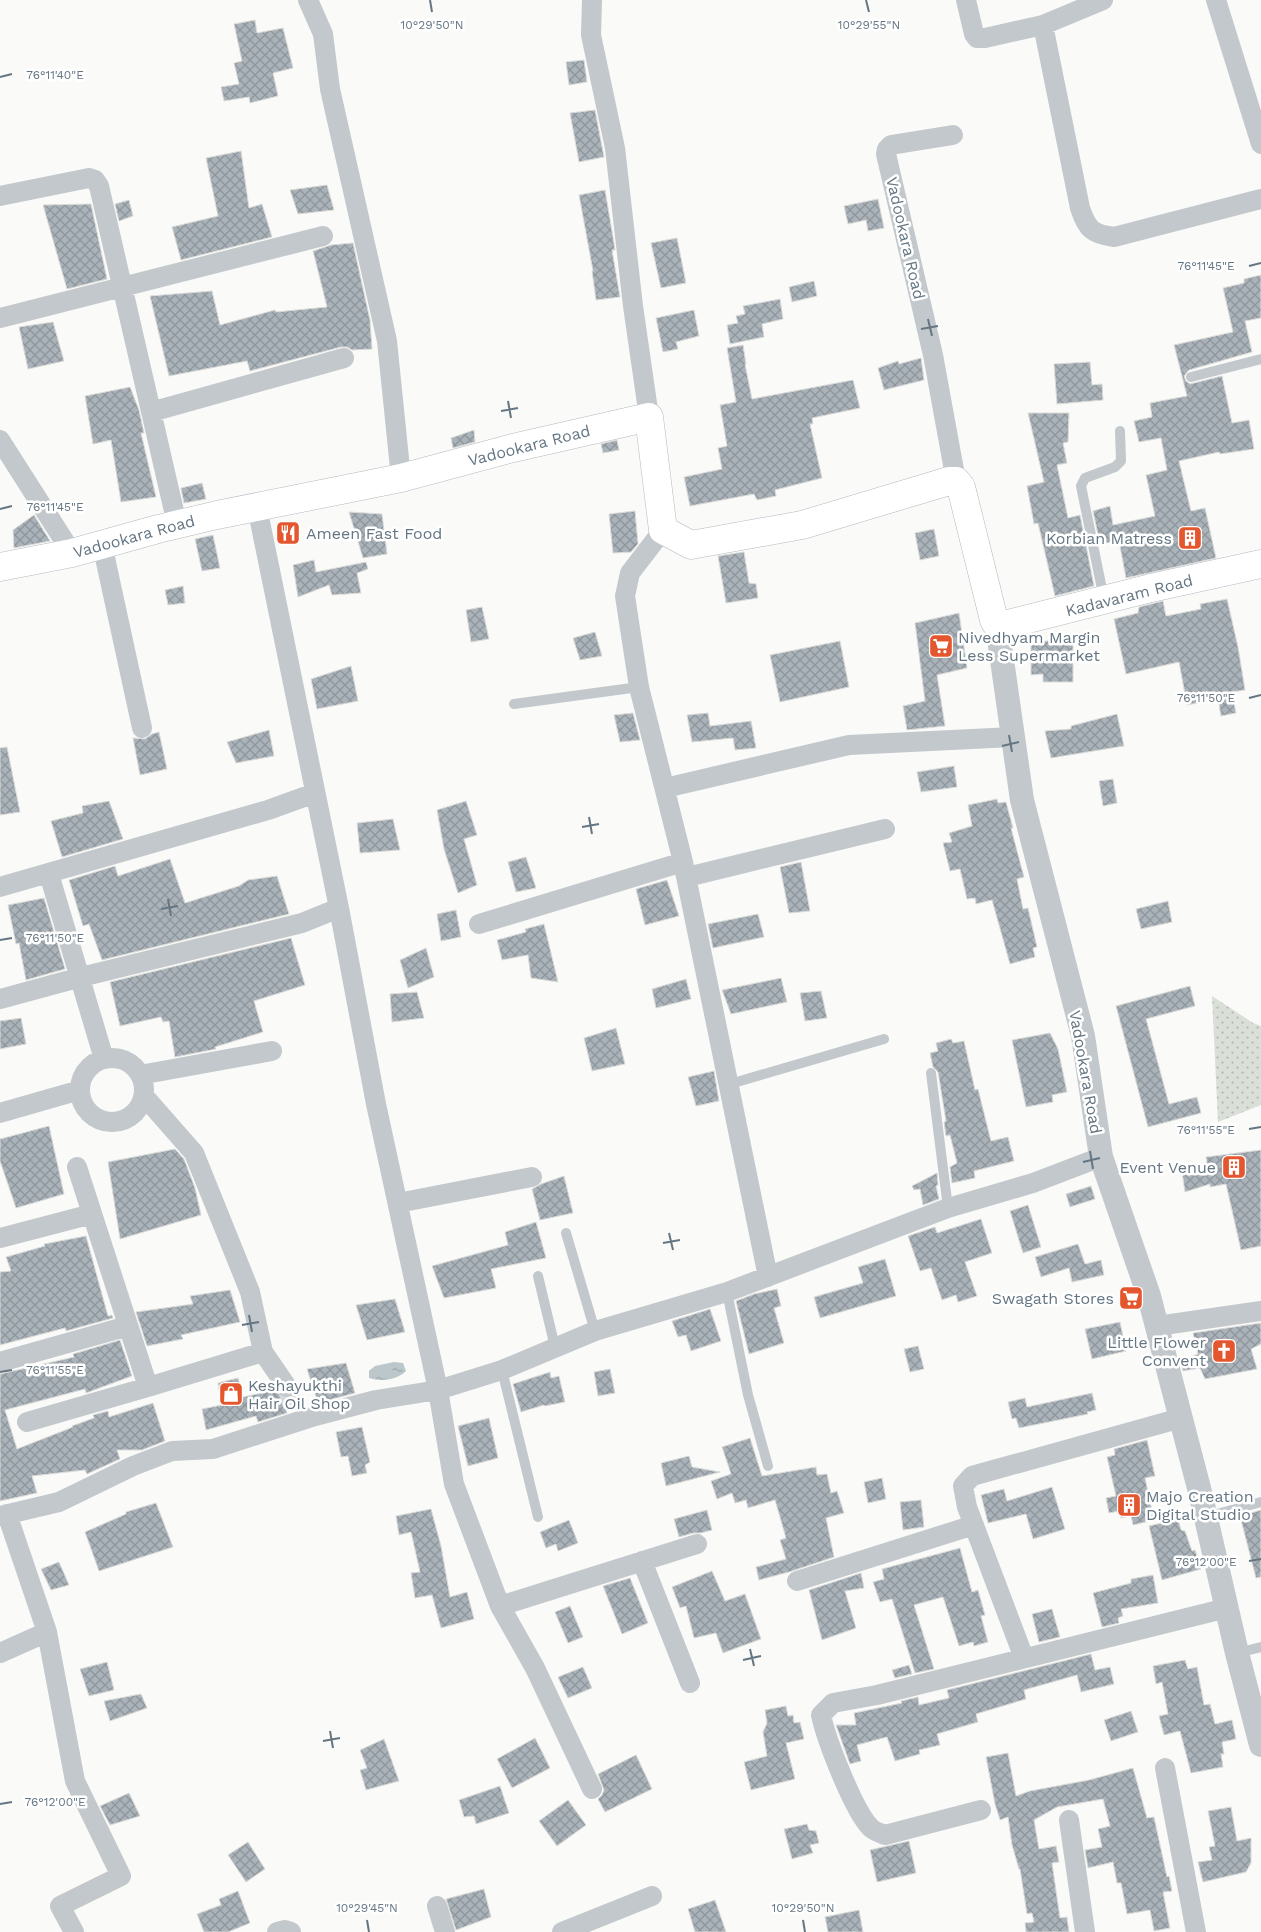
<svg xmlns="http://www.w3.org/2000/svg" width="1261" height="1932" font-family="'Work Sans',sans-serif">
  <defs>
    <pattern id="park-dots" width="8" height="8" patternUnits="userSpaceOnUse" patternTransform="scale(1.25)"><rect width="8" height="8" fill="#dadfd7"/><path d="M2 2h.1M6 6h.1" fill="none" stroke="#b4b9b4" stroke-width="1.8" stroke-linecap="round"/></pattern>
    <pattern id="water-ripples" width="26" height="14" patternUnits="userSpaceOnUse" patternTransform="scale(1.25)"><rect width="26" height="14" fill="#bbc7cb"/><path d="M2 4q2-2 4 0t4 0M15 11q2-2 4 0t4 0" fill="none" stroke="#9ca6aa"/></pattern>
    <pattern id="building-cross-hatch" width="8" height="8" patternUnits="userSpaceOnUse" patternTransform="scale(1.25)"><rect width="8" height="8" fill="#aab3b9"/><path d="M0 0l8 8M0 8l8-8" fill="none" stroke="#8e969c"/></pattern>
  </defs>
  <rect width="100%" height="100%" fill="#fafaf8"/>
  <path fill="url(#park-dots)" d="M1212,996L1253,1023L1261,1026V1105L1218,1122Z"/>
  <path fill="url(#water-ripples)" d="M394,1362L403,1363L406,1371C397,1380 381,1382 369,1378V1371L375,1366Z"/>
  <path fill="url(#building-cross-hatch)" stroke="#dcdcda" d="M255,20L257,33L283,28L293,68L273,73L278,96L250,103L249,97L224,101L221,87L239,84L234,63L242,61L234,24Z
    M584,60L587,82L569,85L566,62Z
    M595,110L604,157L579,162L570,113Z
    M241,151L249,208L262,204L272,237L181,260L172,227L218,216L206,158Z
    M327,185L334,210L298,214L290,190Z
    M605,190L613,237L615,250H612L620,297L596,300L592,271H593L579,195Z
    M878,199L884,228L868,231L866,220L848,224L844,206Z
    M129,200L133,216L119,221L115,204Z
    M91,204L107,279L67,289L43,205Z
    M677,238L686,283L661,288L651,243Z
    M353,243L370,320L372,349L352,350L347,347H341L250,371L247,361L169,376L150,296L212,291L220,325L275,310L276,312L327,307L313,251L331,245Z
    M1261,275V318L1245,321L1252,352L1189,370L1184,376L1186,381L1190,384L1222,376L1232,423L1249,420L1254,449L1220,454L1219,452L1179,461L1191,511L1205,508L1216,558L1126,578L1119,541L1100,544L1093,511L1110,506L1113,525L1155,516L1146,475L1167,470L1161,438L1139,442L1134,421L1152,417L1150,403L1187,396L1174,345L1233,332L1223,288L1244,283V279Z
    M814,281L817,296L792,302L789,287Z
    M780,299L783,319L762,324L764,337L730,344L727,325L738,323L736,316L745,314L743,306Z
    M694,310L699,336L676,342L678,349L663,352L656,318Z
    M53,322L64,361L28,369L19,327Z
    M743,345L746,364H745L752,399L853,380L860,408L812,418L813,424H810L822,478L775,490L776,496L757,500L754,494L690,506L684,477L722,469L718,448L727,446L720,405L736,402L727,348Z
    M921,358L924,380L884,390L878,368L898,361L899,364Z
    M1090,362L1092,385L1102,384L1103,400L1057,404L1054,364Z
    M130,387L139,410L144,433H141L156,497L121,502L111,440L93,444L85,396Z
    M1028,413H1069L1068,442L1063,443L1067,463L1057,465L1068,518L1080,515L1094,586L1055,596L1038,523L1034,524L1027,486L1044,482Z
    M474,430L475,442L453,448L451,438Z
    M617,440L619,450L603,453L601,444Z
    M202,483L206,499L184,503L181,488Z
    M635,511L638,544L631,552L613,553L609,514Z
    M349,512L382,514L387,554L363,558Z
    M34,515L50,541L14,548L13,530Z
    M934,529L939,556L920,560L915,533Z
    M213,535L220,568L202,571L195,539Z
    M744,552L749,583L756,584L758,598L726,603L718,556Z
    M314,560L316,572L366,562L368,569L357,573L361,593L332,595L329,585L298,597L293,565Z
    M183,586L185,603L168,605L165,590Z
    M1227,599L1238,647L1245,690L1232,692L1236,713L1221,716L1218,699L1187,705L1179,662L1126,674L1114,619L1138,613L1139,607L1163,601L1166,616L1201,609L1200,604Z
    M482,607L489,639L471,642L466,610Z
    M959,613L967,668L937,675L945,726L907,730L903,706L925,701L915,623Z
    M595,632L602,656L580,660L573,638Z
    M840,641L849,687L780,702L770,655Z
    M1031,641H1073V682H1043V674L1031,675Z
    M351,666L358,701L317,709L311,679Z
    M633,713L640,740L620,742L614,715Z
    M708,713L710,726L751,721L756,748L735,750L733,738L692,742L687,715Z
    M1117,714L1124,746L1051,758L1045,731L1071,729V726Z
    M269,730L274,756L236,763L227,742Z
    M159,732L167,769L140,775L133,738L145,739L152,734Z
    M7,747L20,812L0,815V748Z
    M954,766L957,787L921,792L917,772Z
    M1113,779L1117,803L1103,806L1099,781Z
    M997,799L998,803L1006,802L1013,828H1011L1024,877L1017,879L1023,909L1028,908L1037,947L1033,948L1035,957L1010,964L992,900L976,904L975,898L967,899L960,869L950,871L943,843L952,842L949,833L972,826L968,805Z
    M109,801L123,839L62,857L51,821L83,813L82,806Z
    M466,801L477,835L464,839L477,885L458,893L444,849L437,810Z
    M393,819L400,850L360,853L357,823Z
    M526,857L536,888L516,892L508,862Z
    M170,859L185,903L239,886L248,880L277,876L289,914L102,960L89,924L83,926L69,880L115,866L118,876Z
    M801,862L810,911L789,913L780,867Z
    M667,880L679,916L645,925L636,889Z
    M44,898L65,969L26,980L19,943L16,944L8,905Z
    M1168,901L1172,922L1141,929L1136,909Z
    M456,910L461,937L441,941L437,914Z
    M758,914L764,937L713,948L708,924Z
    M544,924L558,982L531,978L528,955L502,960L497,940L526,932L525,929Z
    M291,938L305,985L254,1001L263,1032L215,1047L216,1049L175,1057L169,1021L163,1022L161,1017L120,1026L110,982Z
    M426,948L434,977L408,988L400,960Z
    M781,978L787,1002L731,1014L722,990Z
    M686,979L691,999L656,1008L652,989Z
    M1190,986L1195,1006L1146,1019L1169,1104L1197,1097L1201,1113L1148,1127L1116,1006Z
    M821,991L827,1018L805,1021L800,993Z
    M417,992L424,1018L392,1022L390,994Z
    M21,1018L26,1044L0,1049V1021Z
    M616,1028L625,1064L592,1071L584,1038Z
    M1050,1033L1058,1049L1067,1092L1052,1095L1053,1102L1026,1107L1012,1040Z
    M951,1039L953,1043L964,1041L975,1090L978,1089L991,1141L1008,1137L1014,1161L974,1171L975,1178L952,1183L950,1167L957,1163L950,1135L946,1136L944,1122L946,1121L938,1072L933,1067L930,1053L938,1051L936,1043Z
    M714,1071L719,1101L696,1106L688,1077Z
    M49,1126L64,1194L16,1208L0,1161V1139Z
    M175,1149L184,1159L195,1188L201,1215L120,1239L108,1162Z
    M1261,1150V1246L1241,1250L1226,1184L1210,1187V1184L1185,1192L1181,1165L1207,1163L1206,1157Z
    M937,1173L938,1185L936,1186L939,1199L923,1205L920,1189L914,1190L912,1186Z
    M564,1176L573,1213L540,1220L532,1189L541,1184Z
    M1091,1186L1095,1199L1070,1207L1066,1194Z
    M1028,1205L1041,1247L1023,1253L1010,1211Z
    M981,1219L992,1253L965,1262L977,1296L958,1302L956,1295L942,1300L931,1268L920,1271L908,1236L935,1227L937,1233Z
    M536,1222L546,1258L491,1269L496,1288L444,1298L432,1266L508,1245L505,1232Z
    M86,1236L108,1316L112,1315L113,1318L66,1331L65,1328L0,1345V1272L11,1271L6,1257L45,1246L44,1244Z
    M1078,1244L1085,1264L1101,1260L1104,1275L1072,1282L1069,1268L1041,1277L1035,1257Z
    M885,1259L896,1296L820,1318L814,1297L863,1283L858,1267Z
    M777,1289L781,1306L774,1308L784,1343L749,1354L736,1301L754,1294Z
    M230,1290L240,1322L181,1335L183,1339L147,1346L136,1312L193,1304L190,1296Z
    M395,1299L405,1332L367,1340L356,1305Z
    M710,1309L721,1341L691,1351L686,1335L678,1337L672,1321Z
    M1120,1322L1126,1351L1092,1359L1085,1329Z
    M1261,1323V1344L1251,1349L1257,1369L1205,1379L1200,1368L1183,1371L1180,1360L1198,1354L1193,1333Z
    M120,1340L132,1376L86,1393L85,1389L5,1410L17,1449L73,1427L72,1426L94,1418L93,1415L108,1411L109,1417L153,1403L165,1441L142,1450H117L120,1459L87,1474L85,1470L32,1476L37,1493L0,1501V1374L74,1357L73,1354Z
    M918,1346L924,1369L910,1372L904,1349Z
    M346,1363L355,1393L318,1403L307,1369Z
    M610,1369L615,1393L598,1396L594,1372Z
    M550,1372L551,1378L559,1376L565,1402L545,1406L544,1405L521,1412L513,1384Z
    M238,1378L243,1397L275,1390L283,1398L287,1413L258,1422L256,1416L206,1430L202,1409L222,1405L218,1383Z
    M1092,1393L1096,1410L1087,1412L1088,1414L1019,1428L1016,1418L1012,1419L1008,1402L1025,1398L1027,1407Z
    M489,1418L498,1458L468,1466L458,1426Z
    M362,1427L370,1462L365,1465L367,1473L352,1476L348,1456L341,1457L336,1432Z
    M750,1438L762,1476L816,1467L817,1475L827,1474L831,1493L837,1491L844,1513L826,1518L834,1557L789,1572L759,1580L756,1567L786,1559L780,1540L786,1538L775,1500L748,1508L746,1500L735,1503L732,1493L717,1499L711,1481L731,1474L722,1447Z
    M1147,1440L1155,1476L1145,1478L1154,1520L1133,1525L1131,1515L1121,1518L1119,1511L1109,1513L1106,1498L1116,1496L1107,1457L1115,1455L1114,1449Z
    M689,1456L692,1467L720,1472L666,1486L661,1463Z
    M882,1478L886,1499L868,1503L864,1482Z
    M1052,1487L1065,1529L1033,1539L1026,1514L988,1523L981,1495L1004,1489L1007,1501Z
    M921,1500L924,1527L903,1530L900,1502Z
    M156,1503L173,1547L99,1571L85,1532L126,1514V1512Z
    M431,1509L441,1546L450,1597L467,1592L474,1619L441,1628L432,1595L415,1598L411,1573L420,1572L411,1532L399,1535L396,1516Z
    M707,1510L712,1530L701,1533H693L679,1537L674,1519Z
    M1261,1510V1577L1256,1578L1240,1516Z
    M1178,1519L1181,1530L1185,1531L1192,1551L1195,1550L1201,1569L1162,1580L1149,1526Z
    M569,1520L578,1543L558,1551L556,1544L546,1548L540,1532Z
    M960,1548L972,1592L978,1590L985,1615L981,1616L988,1642L974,1646L973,1642L959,1646L943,1597L914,1605L934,1669L915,1673L892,1599L880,1602L873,1582L884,1579L882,1569Z
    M59,1562L69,1585L51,1590L41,1569Z
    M712,1571L725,1601L745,1594L761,1639L723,1653L716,1633L694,1638L686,1606L680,1608L672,1587Z
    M861,1573L864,1588L845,1591L856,1628L822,1640L809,1590Z
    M1153,1575L1158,1603L1121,1609L1123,1616L1118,1618L1119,1623L1102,1627L1093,1593L1131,1583V1579Z
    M630,1578L648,1623L622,1634L603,1586Z
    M570,1606L583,1637L568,1643L555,1612Z
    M1052,1609L1060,1637L1039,1642L1032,1614Z
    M1091,1654L1095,1670L1110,1667L1114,1684L1081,1692L1077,1675L1024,1690L1026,1699L976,1714L978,1722L937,1734L940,1745L919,1750L920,1754L895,1761L887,1737L857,1745L861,1761L850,1764L836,1725H856L854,1713L902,1703L901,1701L918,1697L919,1705L949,1698L947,1690Z
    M1185,1660L1188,1669L1197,1667L1204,1705L1210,1704L1215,1724L1232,1720L1236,1739L1222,1742L1224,1754H1221L1223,1767L1191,1773L1180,1731L1164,1735L1159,1716L1168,1714L1162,1682L1156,1684L1153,1666Z
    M107,1662L114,1690L89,1696L80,1669Z
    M909,1665L912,1674L895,1678L892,1670Z
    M583,1667L592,1688L568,1698L558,1677Z
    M141,1694L147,1708L110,1721L104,1701Z
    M786,1706L788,1716L793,1715L794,1723L800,1722L804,1739L786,1743L795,1779L751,1790L744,1762L767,1756L763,1732L767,1723L765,1710Z
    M1131,1711L1138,1732L1111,1741L1104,1720Z
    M535,1738L550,1768L512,1788L497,1759Z
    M384,1739L399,1781L366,1790L360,1770L367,1768L360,1750Z
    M1008,1753L1016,1796L1030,1791L1089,1780L1133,1768L1147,1818L1154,1817L1167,1877L1169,1876L1172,1891L1163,1892L1170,1928L1154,1931L1150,1910L1127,1914L1121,1883H1117L1113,1862L1088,1868L1085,1850L1102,1847L1098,1829L1110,1826L1103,1799L1057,1807L1034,1820L1039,1849L1056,1846L1059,1862L1052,1863L1060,1918L1067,1917L1069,1932H1026L1025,1923L1034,1922L1032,1913L1027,1914L1020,1869H1019L1012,1845L1008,1817L1000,1820L995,1804L986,1757Z
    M636,1755L652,1789L605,1812L598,1799L602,1795L604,1790L598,1774Z
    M500,1786L509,1813L476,1824L474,1816L464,1817L459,1800Z
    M129,1793L140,1816L110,1825L100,1806Z
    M568,1800L586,1825L557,1846L539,1821Z
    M1231,1807L1237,1841L1251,1838V1863L1246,1872L1203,1882L1198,1862L1212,1860L1209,1847L1215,1846L1208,1811Z
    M807,1824L809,1830L816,1831L819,1843L810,1845L813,1853L792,1859L784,1829Z
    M909,1841L916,1873L877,1882L870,1850Z
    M248,1842L265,1869L246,1882L228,1855Z
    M484,1889L491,1917L456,1930L446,1899Z
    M238,1891L250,1923L228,1932H204L197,1914L221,1905L219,1899Z
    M715,1900L726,1932H695L688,1909Z
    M859,1910L863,1932H828L825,1917Z"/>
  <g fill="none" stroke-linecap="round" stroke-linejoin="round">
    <path stroke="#d5d9db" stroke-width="20" stroke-dasharray="20 10" stroke-linecap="butt" d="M287,1387L293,1406"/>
    <defs>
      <path id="secondary" d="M0,567L72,553L158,529L217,515L401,478L513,448L649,417L663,530L691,545L802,525L949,481H956L961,487L994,620L997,625H1004L1151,588L1261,564"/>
    </defs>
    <use href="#secondary" stroke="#b3babf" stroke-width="29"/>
    <path stroke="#c3c8cc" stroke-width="10" d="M1191,377L1261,359
      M1104,599L1081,486L1085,478L1115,467L1121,461L1120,431
      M514,704L639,687
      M931,1073L948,1208
      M730,1084L884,1039
      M566,1233L595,1331
      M538,1276L555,1347
      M727,1292L748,1395L768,1466
      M502,1370L538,1517
      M1206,1517L1261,1502
      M1237,1653L1261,1647"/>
    <path stroke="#c3c8cc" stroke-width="20" d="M308,0L323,34L330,89L387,341L401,478
      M592,0L591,35L615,148L633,306L649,417
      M966,0L974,34L977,38H985L1043,25L1103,0
      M1216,0L1261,144
      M1043,25L1080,208C1087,229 1092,234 1114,237L1261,199
      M953,135L891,145L887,149L886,154L933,355L956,481
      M0,196L89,178L95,180L99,186L177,524
      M0,318L323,236
      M151,412L344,358
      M0,440L72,553
      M257,507L339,908L376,1104L438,1390L454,1484L500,1606L535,1668L592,1789
      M663,530L630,573L625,596L639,687L683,862
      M102,544L142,728
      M665,788L849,745L1013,737
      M49,874L104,1059
      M687,877L885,829
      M0,887L268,810L315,793
      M479,924L683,862L768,1277
      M0,999L81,977L302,923L339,908
      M80 1090a32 32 0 1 1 64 0a32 32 0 1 1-64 0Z
      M140,1075L272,1051
      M144,1096L194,1153L250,1292L263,1352L287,1387
      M0,1113L80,1090
      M77,1167L148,1387L263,1352
      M398,1203L532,1177
      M0,1238L92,1214
      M1157,1326L1261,1311
      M0,1362L128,1326
      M27,1422L148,1387
      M7,1514L47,1632L75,1781L121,1876L60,1906L74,1932
      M0,1516L59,1502L133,1466L172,1451L213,1449L315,1416L376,1400L438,1390L502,1370L595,1331L727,1292L948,1208L1033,1183L1101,1157
      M642,1561L690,1683
      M797,1581L974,1525
      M500,1606L697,1544
      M0,1653L47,1632
      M1024,1658L967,1507L963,1486L972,1476L1181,1418
      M1165,1768L1196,1932
      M981,1810L885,1835C880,1833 874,1831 871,1828C854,1812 826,1739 821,1715L833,1703L877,1695L1227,1608
      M1069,1820L1085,1932
      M437,1906L445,1932
      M277,1932L285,1930L291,1932
      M562,1932L652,1896"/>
    <path stroke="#c3c8cc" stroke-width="24" d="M997,625L1022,800L1083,1036L1101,1157L1149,1296L1200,1492L1237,1653L1261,1745"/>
    <use href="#secondary" stroke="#fff" stroke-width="28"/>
  </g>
  <path fill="none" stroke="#657683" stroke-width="2" d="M430,0L432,12M866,0L869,12M0,77L12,74M1249,266L1261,263M928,319L932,336M921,329L938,326M508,401L511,418M501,411L518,408M0,509L12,506M1249,698L1261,695M1009,735L1012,752M1002,746L1019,742M589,817L592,834M582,827L599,824M168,899L171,916M161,909L178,906M0,940L12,938M1249,1129L1261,1127M1090,1151L1093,1169M1083,1162L1100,1158M669,1233L673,1250M663,1243L680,1240M249,1315L252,1332M242,1325L259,1322M0,1372L12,1370M1249,1561L1261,1559M750,1649L754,1666M743,1660L761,1656M330,1731L333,1748M323,1741L340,1738M0,1804L12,1802M367,1920L369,1932M803,1920L805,1932"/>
  <defs>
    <symbol id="restaurant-square" viewBox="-11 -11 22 22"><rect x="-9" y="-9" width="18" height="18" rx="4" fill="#e4572e" stroke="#fff"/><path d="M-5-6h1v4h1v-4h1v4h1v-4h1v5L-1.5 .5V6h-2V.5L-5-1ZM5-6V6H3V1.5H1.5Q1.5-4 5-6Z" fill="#fff"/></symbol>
    <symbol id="building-square" viewBox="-11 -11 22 22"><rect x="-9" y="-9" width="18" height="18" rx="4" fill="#e4572e" stroke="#fff"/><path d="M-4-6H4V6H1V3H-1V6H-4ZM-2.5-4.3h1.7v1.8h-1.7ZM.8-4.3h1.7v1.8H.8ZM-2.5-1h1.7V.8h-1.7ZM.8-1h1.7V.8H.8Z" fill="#fff"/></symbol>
    <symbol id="supermarket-square" viewBox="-11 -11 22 22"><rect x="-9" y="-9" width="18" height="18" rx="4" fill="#e4572e" stroke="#fff"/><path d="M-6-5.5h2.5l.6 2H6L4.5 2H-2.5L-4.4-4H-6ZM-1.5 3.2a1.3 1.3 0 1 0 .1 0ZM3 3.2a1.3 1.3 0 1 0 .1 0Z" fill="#fff"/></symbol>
    <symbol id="church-square" viewBox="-11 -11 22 22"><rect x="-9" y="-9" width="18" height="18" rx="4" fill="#e4572e" stroke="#fff"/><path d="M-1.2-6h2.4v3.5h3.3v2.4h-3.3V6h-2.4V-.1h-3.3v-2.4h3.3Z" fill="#fff"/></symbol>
    <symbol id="shop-square" viewBox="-11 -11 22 22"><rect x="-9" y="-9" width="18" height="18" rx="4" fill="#e4572e" stroke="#fff"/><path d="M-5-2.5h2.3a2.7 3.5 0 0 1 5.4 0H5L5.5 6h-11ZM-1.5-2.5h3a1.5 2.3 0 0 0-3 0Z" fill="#fff"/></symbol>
  </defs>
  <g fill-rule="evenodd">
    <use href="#restaurant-square" x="274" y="519" width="28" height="28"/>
    <use href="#building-square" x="1176" y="524" width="28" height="28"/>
    <use href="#supermarket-square" x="927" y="632" width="28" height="28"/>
    <use href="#building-square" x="1220" y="1153" width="28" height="28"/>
    <use href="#supermarket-square" x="1117" y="1284" width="28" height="28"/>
    <use href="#church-square" x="1210" y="1337" width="28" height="28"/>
    <use href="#shop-square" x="217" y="1380" width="28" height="28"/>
    <use href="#building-square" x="1115" y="1491" width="28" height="28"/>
  </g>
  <g text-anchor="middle" stroke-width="5" stroke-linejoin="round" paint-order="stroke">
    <g font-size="16" fill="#657683" stroke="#fff">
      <text transform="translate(906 238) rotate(77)" y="6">Vadookara Road</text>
      <text transform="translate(529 445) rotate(-14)" y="6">Vadookara Road</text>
      <text transform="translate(134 536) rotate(-15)" y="6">Vadookara Road</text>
      <text transform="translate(1129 595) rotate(-14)" y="6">Kadavaram Road</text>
      <text transform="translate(1086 1072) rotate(80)" y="6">Vadookara Road</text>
    </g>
    <g font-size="16" fill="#657683" stroke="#fff" text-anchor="start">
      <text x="306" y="539">Ameen Fast Food</text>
      <text x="1172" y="544" text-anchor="end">Korbian Matress</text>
      <text x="958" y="643">Nivedhyam Margin<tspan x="958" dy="18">Less Supermarket</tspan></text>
      <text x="1216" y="1173" text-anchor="end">Event Venue</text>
      <text x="1114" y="1304" text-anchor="end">Swagath Stores</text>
      <text x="1206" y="1348" text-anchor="end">Little Flower<tspan x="1206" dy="18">Convent</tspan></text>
      <text x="248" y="1391">Keshayukthi<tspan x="248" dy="18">Hair Oil Shop</tspan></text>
      <text x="1146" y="1502">Majo Creation<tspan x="1146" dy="18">Digital Studio</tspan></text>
    </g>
  </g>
  <g font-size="12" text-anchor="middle" fill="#657683" stroke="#fff" stroke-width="5" stroke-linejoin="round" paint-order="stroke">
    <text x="432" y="29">10°29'50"N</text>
    <text x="869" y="29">10°29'55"N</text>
    <text x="55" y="79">76°11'40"E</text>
    <text x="1206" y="270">76°11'45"E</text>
    <text x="55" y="511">76°11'45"E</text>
    <text x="1206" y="702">76°11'50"E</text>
    <text x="55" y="942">76°11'50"E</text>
    <text x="1206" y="1134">76°11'55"E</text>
    <text x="55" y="1374">76°11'55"E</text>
    <text x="1206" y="1566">76°12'00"E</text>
    <text x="55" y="1806">76°12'00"E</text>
    <text x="367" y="1912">10°29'45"N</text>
    <text x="803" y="1912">10°29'50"N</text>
  </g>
</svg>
